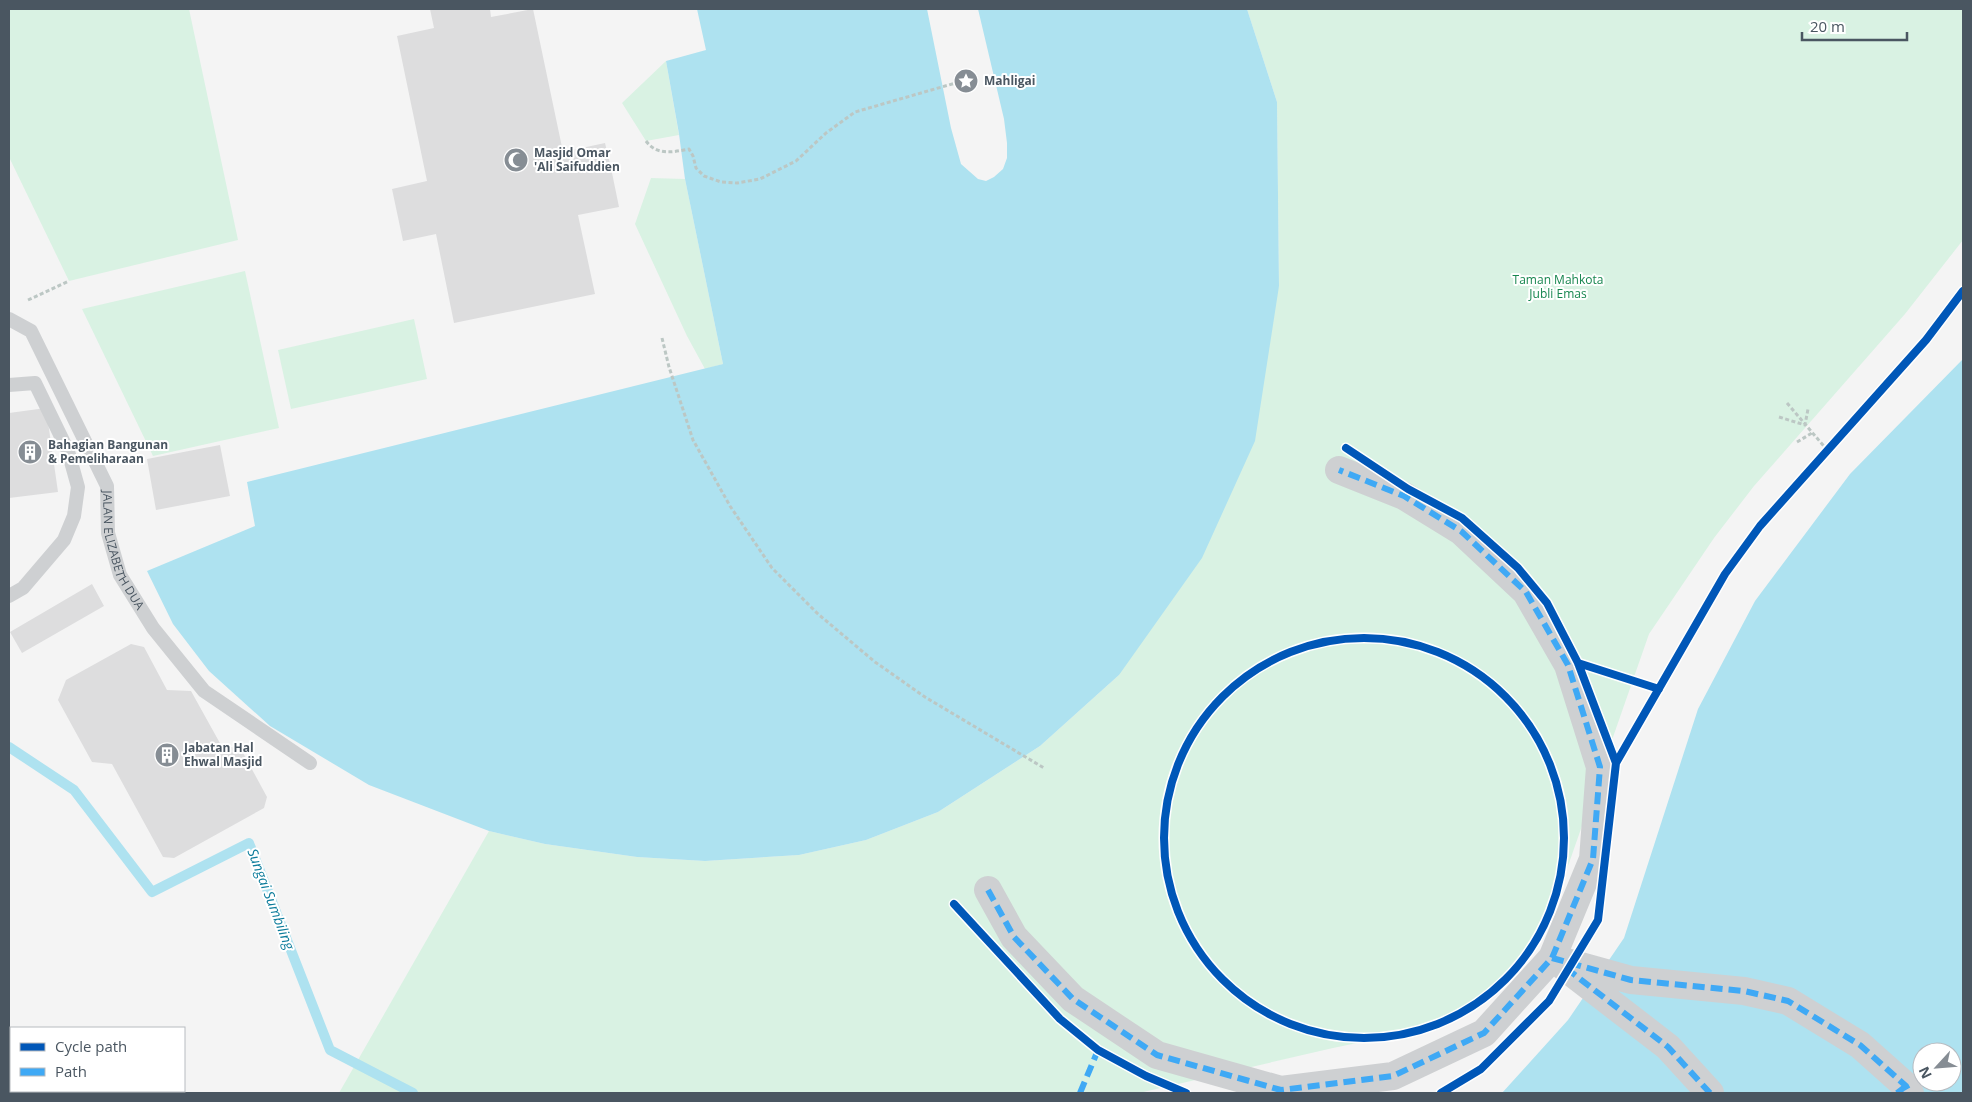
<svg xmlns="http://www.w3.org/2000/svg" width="1972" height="1102" font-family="'Open Sans',sans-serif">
  <rect width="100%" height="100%" fill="#f4f4f4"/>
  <path fill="#d9f2e3" d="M9,9H189L238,240L69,281L9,157Z
    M1247,9H1963V240L1905,314L1754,486L1714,538L1649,634L1568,866L1519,973L1444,1025L1333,1048L1139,1093H339L489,831L545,844L637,857L705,861L799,855L866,840L938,812L1040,746L1119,675L1279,286L1277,102Z
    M666,61L679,135L646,141L622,103Z
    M651,178L685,179L723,364L705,369L687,336L635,224Z
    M245,271L279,428L153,456L82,309Z
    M414,319L427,379L291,409L278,350Z"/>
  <path fill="#aee2f0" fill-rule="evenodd" d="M697,9H927L951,128L961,164L978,179L986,181L994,177L1003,169L1007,158V143L1004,119L978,9H1247L1277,102L1279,286L1255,441L1202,558L1119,675L1040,746L938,812L866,840L799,855L705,861L637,857L545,844L489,831L369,785L270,726L209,671L173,624L147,571L255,526L247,482L723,364L685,179L679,134L666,61L706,50Z
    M1963,359V1093H1502L1568,1020L1624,938L1698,709L1755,601L1850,474ZM1922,1052H1952V1082H1922Z"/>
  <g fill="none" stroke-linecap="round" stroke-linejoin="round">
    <path stroke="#aee2f0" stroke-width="10" d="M9,747L74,790L152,892L249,843L330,1050L413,1093"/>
  </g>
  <path fill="#ddddde" d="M430,9H490L491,17L533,9L563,152L605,143L611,168L619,207L578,215L595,294L454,323L436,234L403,241L392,189L427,181L397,36L434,28Z
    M46,408L58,492L9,498V413Z
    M220,445L230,496L156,510L147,459Z
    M92,584L104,606L22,653L10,632Z
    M131,644L144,647L167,690L191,691L221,745L241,749L267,797L264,808L174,858L163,857L112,764L92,762L58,700L66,680Z"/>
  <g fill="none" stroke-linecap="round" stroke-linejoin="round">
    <path stroke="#bcc7c4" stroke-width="3" stroke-dasharray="4 2.5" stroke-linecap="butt" d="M646,141C657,156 673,152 689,149L693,156L696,168L704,176L721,182L737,183L760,179L796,161L826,133L855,112L959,82
      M28,300L69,281
      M662,338L669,367L693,440L730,506L772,568L818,614L875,662L925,697L1044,768
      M1787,403L1828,451
      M1779,417L1805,425L1808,409
      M1797,442L1812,433"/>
    <g stroke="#ced0d2" stroke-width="14">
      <path id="s1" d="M9,319L31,331L107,486L108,533L120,575L153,628L204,691L310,763"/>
      <path d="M9,385L35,383L68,451L78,487L74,516L64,540L23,588L9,596"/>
    </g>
    <path stroke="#ced0d2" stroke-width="28" d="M988,890L1014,937L1073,999L1157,1055L1281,1090L1393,1076L1484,1033L1552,958L1593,859L1600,767L1568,665L1526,592L1461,531L1404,496L1339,470
      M1552,958L1631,980L1744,991L1788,1001L1860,1045L1906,1086L1910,1093
      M1563,966L1668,1047L1710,1093"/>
    <path stroke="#3fa9f5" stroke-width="6" stroke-dasharray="12 6" stroke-linecap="butt" d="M988,890L1014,937L1073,999L1157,1055L1281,1090L1393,1076L1484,1033L1552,958L1593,859L1600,767L1568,665L1526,592L1461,531L1404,496L1339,470
      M1552,958L1631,980L1744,991L1788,1001L1860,1045L1906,1086L1910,1093
      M1566,968L1668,1047L1710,1093
      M1080,1093L1098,1050
      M1897,1093L1906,1086"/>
    <defs>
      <path id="cycleway" d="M1346,448L1408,489L1462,518L1518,568L1547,603L1578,663L1616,763
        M1164 838a200 200 0 1 1 400 0a200 200 0 1 1-400 0Z
        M1578,663L1659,689
        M954,904L1060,1019L1098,1050L1146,1076L1186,1093
        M1441,1093L1481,1069L1549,1001L1598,920L1616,763L1725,574L1760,526L1926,340L1963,291"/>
    </defs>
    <use href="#cycleway" stroke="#fff" stroke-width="11"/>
    <use href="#cycleway" stroke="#0057b8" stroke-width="8"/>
  </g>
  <defs>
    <symbol id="sight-disc" viewBox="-11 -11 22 22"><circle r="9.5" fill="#868d94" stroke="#fff"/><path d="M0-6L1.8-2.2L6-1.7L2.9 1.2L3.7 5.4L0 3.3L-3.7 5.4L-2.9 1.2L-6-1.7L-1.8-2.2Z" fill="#fff"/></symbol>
    <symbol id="mosque-disc" viewBox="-11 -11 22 22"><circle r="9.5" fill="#868d94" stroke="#fff"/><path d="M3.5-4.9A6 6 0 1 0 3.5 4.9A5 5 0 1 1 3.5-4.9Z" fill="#fff"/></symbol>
    <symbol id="building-disc" viewBox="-11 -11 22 22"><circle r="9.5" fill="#868d94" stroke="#fff"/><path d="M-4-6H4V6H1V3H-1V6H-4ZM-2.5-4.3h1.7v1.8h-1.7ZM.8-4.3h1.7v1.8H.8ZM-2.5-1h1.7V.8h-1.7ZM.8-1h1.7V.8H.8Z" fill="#fff"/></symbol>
  </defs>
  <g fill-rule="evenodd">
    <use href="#sight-disc" x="952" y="67" width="28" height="28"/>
    <use href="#mosque-disc" x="502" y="146" width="28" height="28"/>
    <use href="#building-disc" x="16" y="438" width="28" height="28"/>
    <use href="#building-disc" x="153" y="741" width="28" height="28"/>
  </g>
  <g text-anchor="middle" stroke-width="4" stroke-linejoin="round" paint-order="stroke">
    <g font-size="12" font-weight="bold" fill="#4a5661" stroke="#fff" text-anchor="start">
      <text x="984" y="85">Mahligai</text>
      <text x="534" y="157">Masjid Omar<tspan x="534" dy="14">'Ali Saifuddien</tspan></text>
      <text x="48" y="449">Bahagian Bangunan<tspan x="48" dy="14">&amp; Pemeliharaan</tspan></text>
      <text x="184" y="752">Jabatan Hal<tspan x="184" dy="14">Ehwal Masjid</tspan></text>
    </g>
    <g font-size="12" fill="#17864f" stroke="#fff">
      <text x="1558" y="284">Taman Mahkota<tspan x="1558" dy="14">Jubli Emas</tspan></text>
    </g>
    <g font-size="12" fill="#4a5661" stroke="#fff">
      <text dy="4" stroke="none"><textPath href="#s1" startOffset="265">JALAN ELIZABETH DUA</textPath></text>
    </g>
    <g font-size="14" font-style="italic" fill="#0c7c9b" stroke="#fff">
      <text transform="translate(271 899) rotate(69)" y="5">Sungai Sumbiling</text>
    </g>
  </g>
  <rect width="1972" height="1102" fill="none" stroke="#4a5661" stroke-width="20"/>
  <rect x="10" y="1027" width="175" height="65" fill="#ffffff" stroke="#b7bbc0"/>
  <rect x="20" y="1043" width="25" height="8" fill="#0057b8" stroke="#b7bbc0"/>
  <text x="55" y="1052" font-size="15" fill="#4a5661">Cycle path</text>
  <rect x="20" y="1068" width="25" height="8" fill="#3fa9f5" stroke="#b7bbc0"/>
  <text x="55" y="1077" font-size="15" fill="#4a5661">Path</text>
  <g transform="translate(1937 1067) rotate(244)"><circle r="24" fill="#ffffff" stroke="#b7bbc0"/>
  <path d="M0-4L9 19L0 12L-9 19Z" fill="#868d94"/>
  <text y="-8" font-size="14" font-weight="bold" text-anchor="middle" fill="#4a5661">N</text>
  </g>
  <path d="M1802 32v8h105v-8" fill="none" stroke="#4a5661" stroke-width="2.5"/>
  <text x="1810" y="32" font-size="15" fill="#4a5661" stroke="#ffffff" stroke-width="4" paint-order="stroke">20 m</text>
</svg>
